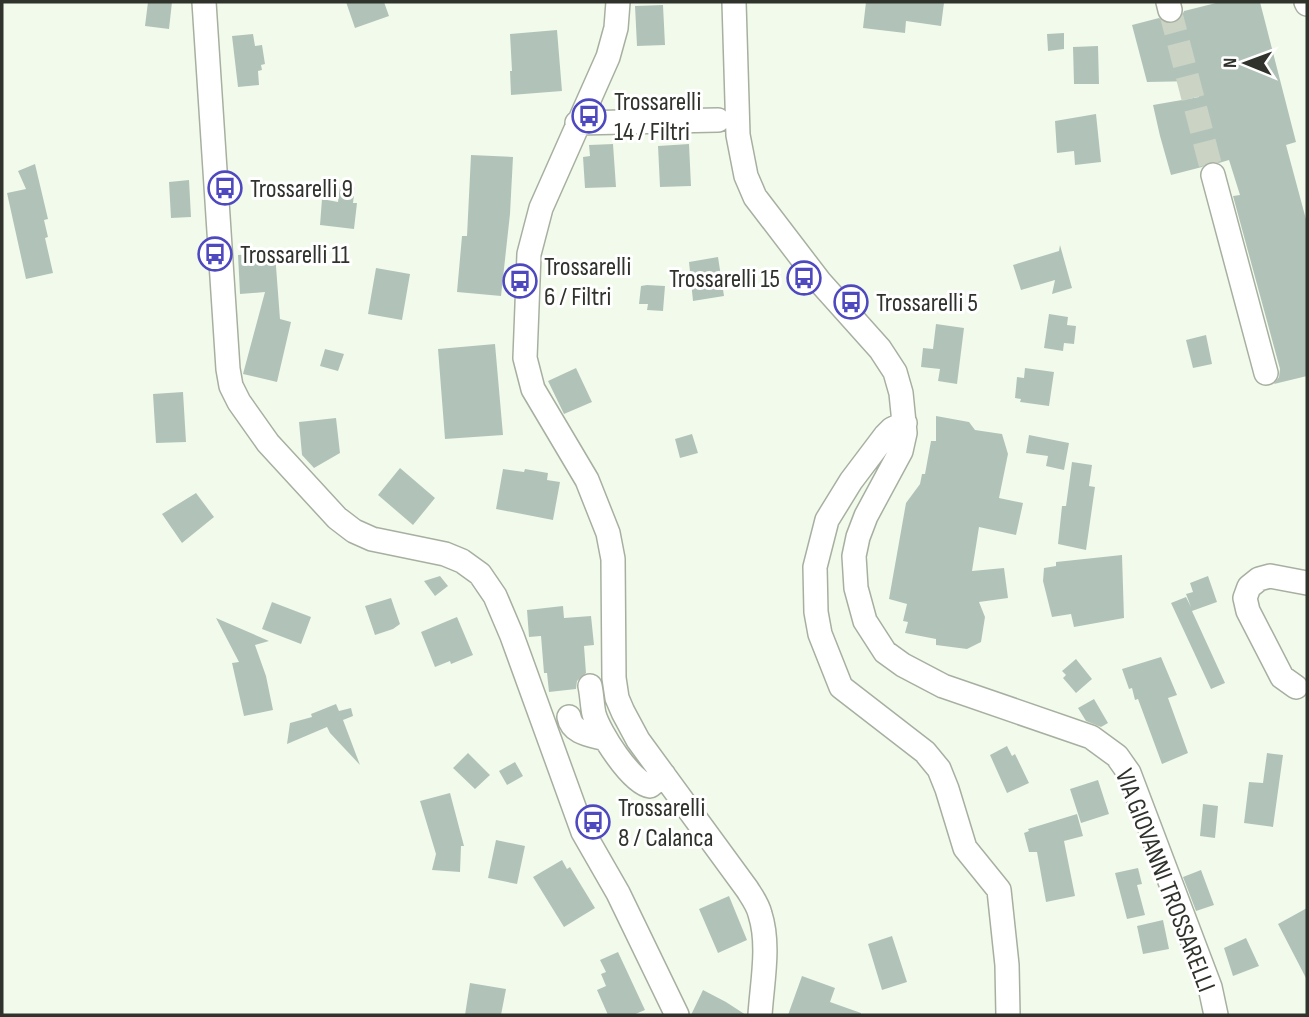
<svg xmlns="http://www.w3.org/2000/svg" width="1309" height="1017" font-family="'Sofia Sans Condensed',sans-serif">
  <rect width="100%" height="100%" fill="#f2fbeb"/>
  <path fill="#b1c3b9" d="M148,2H172L169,29L145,26Z
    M346,2H384L389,16L355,28Z
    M866,2L944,3L941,26L906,21L905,33L863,28Z
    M1220,2H1260L1296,142L1286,145L1307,223V376L1274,384L1279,377L1280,369L1233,196L1240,195L1229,160L1219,163L1210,161L1202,167L1171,175L1160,136L1153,105L1199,97L1198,81L1147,82L1132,25L1159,18L1166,23H1174L1180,20L1184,11Z
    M663,5L665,45L637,46L635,6Z
    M557,30L562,91L511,95L510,71H512L510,34Z
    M1064,33V49L1048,51L1047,34Z
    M253,34L255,46L262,45L265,64L261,65L262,70L258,71L259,85L238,87L232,36Z
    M1098,46L1099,84H1074L1073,47Z
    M1096,114L1101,162L1075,165L1074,151L1057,153L1055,121Z
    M613,144L616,187L585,188L583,157L590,156L589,145Z
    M689,144L691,186L660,187L658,146Z
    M471,155L513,157L510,214L501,296L457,292L462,236H467Z
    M35,164L48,219L44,220L48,237L45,238L53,273L26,279L7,193L26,189L18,171Z
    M189,180L191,217L171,218L169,182Z
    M340,185L355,187L353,203H357L354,229L320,225L322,199L338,202Z
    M1060,245L1072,288L1052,294L1055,280L1021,290L1013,265L1059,251Z
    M275,253L280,319L291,322L277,382L243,374L265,292L240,294L238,255Z
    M718,257L724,296L693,301L689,262Z
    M376,268L410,274L402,320L368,314Z
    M647,285L665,286L663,311L647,310L648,304H639L641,286Z
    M1049,314L1068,317L1067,325L1076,326L1074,344L1064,343L1063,351L1044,348Z
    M936,324L964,328L957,384L938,381L940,369L921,367L923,348L933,349Z
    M1206,335L1212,364L1193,368L1186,340Z
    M495,344L503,435L445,439L438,349Z
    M325,349L344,354L338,371L320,366Z
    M576,368L592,402L564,414L548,381Z
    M1025,368L1054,372L1049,406L1020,402L1021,399L1015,398L1017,377L1024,378Z
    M183,392L186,442L156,443L153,394Z
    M936,416L969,422L975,430L1002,434L1008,454L999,498L1023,503L1016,535L979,527L972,571L1004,568L1008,598L979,602L985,617L981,642L967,649L936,645V639L905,633L908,622L903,621L907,604L889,599L906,503L920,484L922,474H925L931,441H936Z
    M336,418L340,453L314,468L302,455L299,422Z
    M692,434L698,453L680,458L675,439Z
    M1029,435L1069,443L1064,470L1046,466L1048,456L1026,453Z
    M1072,462L1092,465L1089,486L1095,487L1086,550L1058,544L1062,506H1066Z
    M400,468L435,498L413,525L378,495Z
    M503,469L524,472L525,469L548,473L547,480L560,482L553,520L496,509Z
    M196,493L214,517L182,543L162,514Z
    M1122,555L1124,618L1074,627L1071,614L1052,617L1043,581L1044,568L1056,566V562Z
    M440,576L448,586L435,596L424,581Z
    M1208,576L1217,602L1192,611L1225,683L1211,689L1171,603L1186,597L1191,607L1186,594L1193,592L1190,583Z
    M391,598L400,624L393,629L375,635L365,606Z
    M272,602L311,617L301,644L262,629Z
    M563,606L564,618L591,616L594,645L584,646L586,673L577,681L576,689L549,692L547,673H544L541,636L529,637L527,610Z
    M457,617L473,655L451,664L450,661L435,667L421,632Z
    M216,618L269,641L255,645L266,676L273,710L244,716L232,663L239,662Z
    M1161,657L1177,695L1168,698L1188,753L1162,764L1138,699L1135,700L1132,688L1129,689L1122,669Z
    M1076,659L1092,679L1076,693L1063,678L1066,675L1062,671Z
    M1094,699L1108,723L1101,727L1086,721L1078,708Z
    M336,704L339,711L351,708L353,716L343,720L360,765L330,733L327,727L287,744L290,723L312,717L311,714Z
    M1007,746L1012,756L1015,754L1029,783L1007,793L990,755Z
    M468,753L490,775L475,789L453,768Z
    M1267,753L1283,755L1273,827L1244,823L1249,782L1263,783Z
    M515,762L523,776L507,785L499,771Z
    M1098,780L1109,814L1081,823L1070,789Z
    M450,793L464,846H461L460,872L432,870L436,854L420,801Z
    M1203,804L1218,806L1215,838L1200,836Z
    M1077,814L1083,836L1064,841L1075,896L1046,902L1037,852H1029L1024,833L1029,831L1028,829Z
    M496,840L525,846L517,884L488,878Z
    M562,860L567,869L570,867L595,908L564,927L533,877Z
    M1138,868L1142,884L1137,885L1145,915L1127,919L1115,873Z
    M1201,870L1214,905L1196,911L1183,877Z
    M729,896L747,940L718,953L699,909Z
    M1307,908V980L1278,924Z
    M1163,920L1169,949L1143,954L1137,926Z
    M892,936L907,982L882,990L868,944Z
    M1246,938L1259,966L1233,976L1224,948Z
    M618,952L645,1010L633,1015H608L597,990L606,986L601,974L606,972L600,960Z
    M802,976L835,988L830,1002L861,1013V1015H788Z
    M470,983L506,989L501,1015H465Z
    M703,990L726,1002L746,1015H691Z"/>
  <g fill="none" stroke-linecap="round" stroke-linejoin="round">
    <path stroke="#cbd3c5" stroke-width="23" stroke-dasharray="23 11" stroke-linecap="butt" d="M1170,10L1213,175"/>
    <defs>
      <path id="minor" d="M204,2L228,369L231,386L239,402L268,443L337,518L354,531L372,539L445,554L462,561L480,574L495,596L512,636L583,832L618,893L677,1015
        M618,2L616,28L608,57L541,208L529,254L525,358L533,389L587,480L608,533L613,559L614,678L617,698L623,712L638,740L747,889C752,897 758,905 760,914C770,945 762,983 760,1015
        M734,2L738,135L746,176L755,197L820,282L880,349L895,372L901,393L905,433L901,451L866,516L858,537L854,556L856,588L865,621L885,652L903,665L943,686L1091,737L1117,756L1129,773L1210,987L1216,1015
        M1168,2L1170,10
        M1306,2L1307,4
        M577,123L718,120
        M1213,175L1266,373
        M905,423L892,429L885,436L851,481L827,520L815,567L816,612L820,634L841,687L925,752L939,769L947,789L965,848L999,890L1007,965L1008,1015
        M590,686C592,695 592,705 594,714C599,732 631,783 650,786L664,775
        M1296,687L1282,677L1248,611L1245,598L1249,587L1259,579L1270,576L1307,583
        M569,717C572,734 592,735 606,739"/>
    </defs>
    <use href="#minor" stroke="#a7b0a0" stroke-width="26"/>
    <use href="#minor" stroke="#fff" stroke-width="23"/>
  </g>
  <defs>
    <symbol id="bus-ring" viewBox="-11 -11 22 22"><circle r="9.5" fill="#fff" stroke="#4f49c0" stroke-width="1.5"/><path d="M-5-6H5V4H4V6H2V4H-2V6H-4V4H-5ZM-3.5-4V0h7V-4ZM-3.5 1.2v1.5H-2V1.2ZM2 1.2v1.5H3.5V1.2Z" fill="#4f49c0"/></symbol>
  </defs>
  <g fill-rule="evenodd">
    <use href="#bus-ring" x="570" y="97" width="38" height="38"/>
    <use href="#bus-ring" x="206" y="169" width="38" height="38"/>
    <use href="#bus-ring" x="196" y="235" width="38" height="38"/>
    <use href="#bus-ring" x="785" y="259" width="38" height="38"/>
    <use href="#bus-ring" x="501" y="262" width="38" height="38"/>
    <use href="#bus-ring" x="832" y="283" width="38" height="38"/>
    <use href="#bus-ring" x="574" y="803" width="38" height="38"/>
  </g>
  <g text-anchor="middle" stroke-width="6" stroke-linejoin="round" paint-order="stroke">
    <g font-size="26" fill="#2f332c" stroke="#fff" text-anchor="start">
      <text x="614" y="110">Trossarelli<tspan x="614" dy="30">14 / Filtri</tspan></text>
      <text x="250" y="197">Trossarelli 9</text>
      <text x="240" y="263">Trossarelli 11</text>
      <text x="544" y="275">Trossarelli<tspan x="544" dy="30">6 / Filtri</tspan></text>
      <text x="780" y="287" text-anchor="end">Trossarelli 15</text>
      <text x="876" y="311">Trossarelli 5</text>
      <text x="618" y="816">Trossarelli<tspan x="618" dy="30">8 / Calanca</tspan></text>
    </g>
    <g font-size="26" fill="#2f332c" stroke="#fff">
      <text transform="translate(1166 880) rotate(69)" y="9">VIA GIOVANNI TROSSARELLI</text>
    </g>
  </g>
  <rect width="1309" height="1017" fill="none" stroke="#2f332c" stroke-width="7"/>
  <g transform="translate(1246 63) rotate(271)" stroke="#ffffff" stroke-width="5" paint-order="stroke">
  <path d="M0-5L12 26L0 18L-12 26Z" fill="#2f332c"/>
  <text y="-10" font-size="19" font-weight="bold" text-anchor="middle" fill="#2f332c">N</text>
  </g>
</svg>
